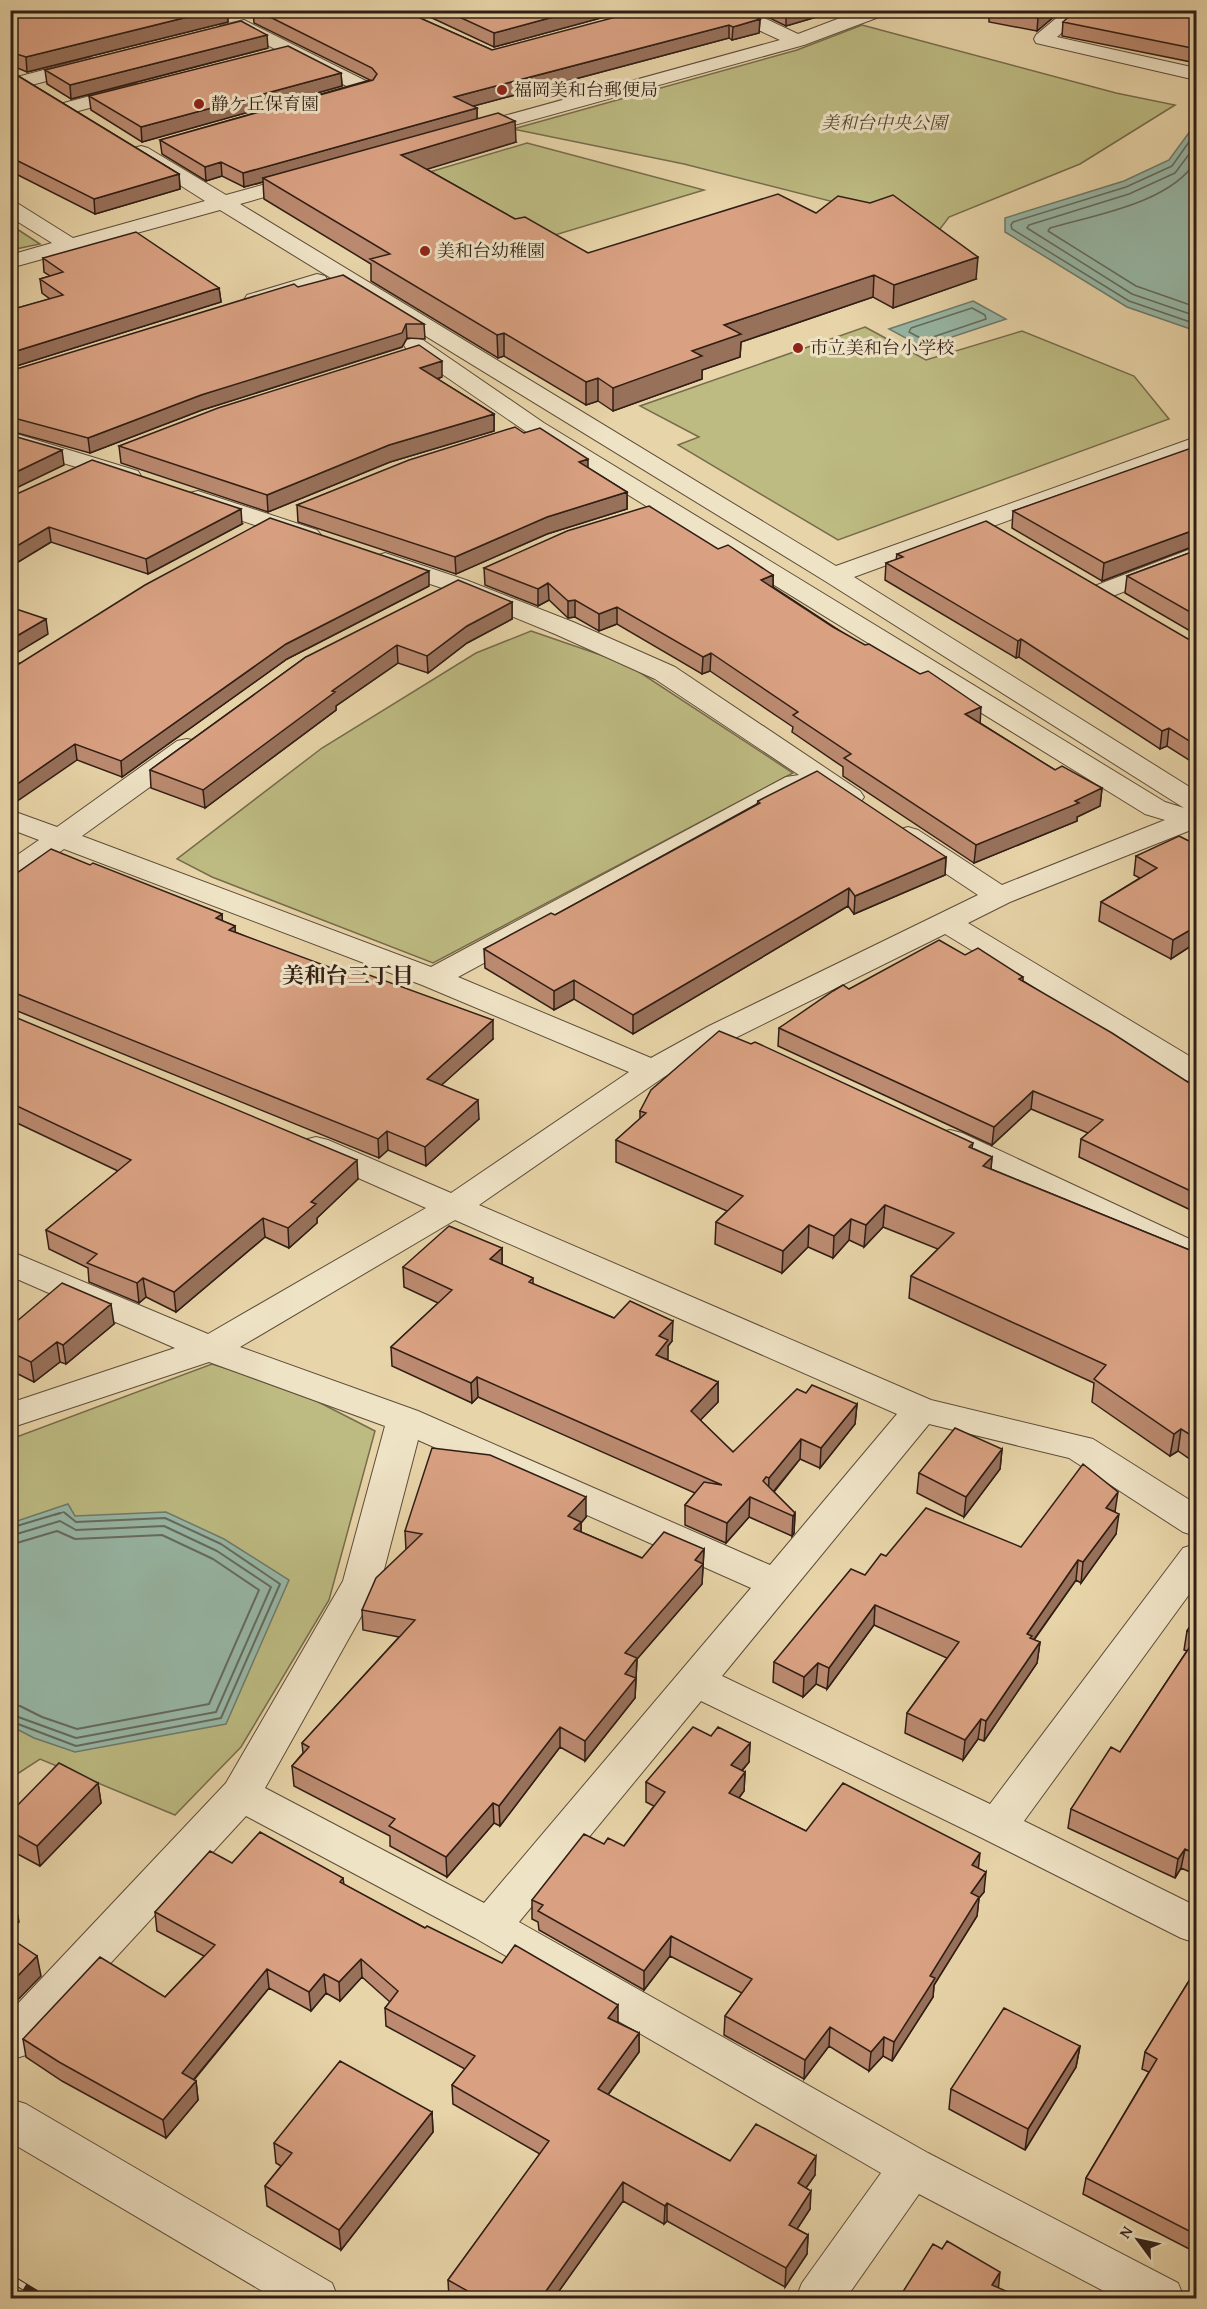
<svg xmlns="http://www.w3.org/2000/svg" width="1207" height="2309" font-family="'Gentium Book Plus','Noto Serif JP',serif">
  <rect width="100%" height="100%" fill="#e7d4a8"/>
  <filter id="stains"><feTurbulence type="fractalNoise" baseFrequency=".00333" numOctaves="4"/><feColorMatrix values="0 0 0 0 .2 0 0 0 0 .09 0 0 0 0 .02 0 0 0 .5 -.17"/></filter>
  <radialGradient id="worn" r=".72"><stop offset=".6" stop-color="#630" stop-opacity="0"/><stop offset="1" stop-color="#630" stop-opacity=".3"/></radialGradient>
  <path fill="#bdbb82" stroke="#776c4c" stroke-width="1.5" d="M862,25L1116,93L1175,105L1080,164L949,217L940,229L684,164L513,129L797,50Z
    M527,143L704,190L545,238L423,174Z
    M10,225H11L40,244L11,250Z
    M865,327L926,360L1022,331L1134,376L1169,419L838,540L678,445L699,437L640,406Z
    M531,631L627,664L793,773L433,963L212,877L177,859L322,748L476,653Z
    M212,1364L295,1390L375,1431L329,1600L241,1747L175,1815L40,1759L11,1778V1439Z"/>
  <path fill="#97b8a7" stroke="#6e7a6d" stroke-width="1.5" d="M1196,123V331L1127,307L1005,232V218L1124,181L1169,160Z
    M973,301L1006,319L922,347L889,329Z
    M68,1504L75,1516L166,1512L224,1539L289,1580L226,1724L75,1752L34,1738L11,1726V1523Z"/>
  <g fill="none" stroke-linecap="round" stroke-linejoin="round">
    <path stroke="#646b5e" stroke-width="1.5" d="M1196,132L1172,166L1126,187L1013,222L1011,225L1012,229L1129,301L1196,324
      M1196,145L1175,173L1129,194L1029,225L1027,228L1132,294L1196,316
      M1196,161C1170,203 1095,215 1050,228L1048,231L1136,286L1196,307
      M972,308L985,315L986,319L924,340L909,332L911,328Z
      M55,1515L64,1512L67,1515"/>
    <path stroke="#646b5e" stroke-width="2" d="M10,1528L60,1513
      M10,1536L60,1521L76,1530L164,1526L217,1551L271,1587L216,1712L76,1738L10,1714
      M10,1545L57,1531L75,1539L162,1535L213,1559L259,1590L209,1704L77,1729L42,1717L20,1706L10,1705
      M10,1721L76,1746L221,1718L280,1584L221,1544L165,1518L76,1522L65,1513"/>
    <defs>
      <path id="minor" d="M722,10H747L798,34L861,10H889L887,14L804,45L478,135H464L461,131L464,127L780,40L724,14Z
        M1066,10H1087L1057,37L1196,68V80L1036,43L1034,39L1036,35Z
        M244,20L372,84L375,88L372,92H358L242,32L227,36L220,34L218,30L220,26Z
        M89,58L96,60L99,64L96,68L24,87L17,85L14,81L17,77Z
        M135,84L142,86L145,90L142,94L67,114L60,112L57,108L60,104Z
        M141,146L148,148L226,195L306,173L313,175L316,179L313,183L240,204L836,566L1196,437V452L854,577L1196,791V828L1010,902L968,923L1196,1060V1083L1185,1080L945,934L731,1040L664,1077L479,1205L931,1400L1093,1439L1196,1504V1536L1183,1532L1069,1458L929,1424L722,1676L990,1804L1183,1548L1196,1544V1585L1024,1821L1196,1906V1943L1181,1938L982,1838L701,1701L519,1922L928,2153L1178,2283L1184,2298H1117L919,2194L846,2298H796L802,2283L881,2173L475,1938L246,1816L26,2055L10,2060V2012L226,1783L343,1581L385,1426L209,1362L10,1428V1403L175,1348L10,1276V1251L208,1334L426,1208L304,1154L300,1147L304,1140L316,1137L328,1140L451,1193L629,1072L422,985L64,849L20,880L10,883V860L39,840L10,829V810L57,827L177,741L187,739L197,741L201,747L197,753L82,836L431,967L786,777L799,775L655,679L555,634L448,590L376,566L372,561L376,556L385,553L466,580L573,622L675,667L860,791L864,797L860,803C840,808 826,794 810,783L806,789L458,977L651,1058L709,1026L978,895L898,842L894,836L898,830L908,827L918,830L1002,885L1165,820L1145,814L528,433L407,350L404,345L407,340L415,338L423,340L544,423L1165,802L1184,808L825,581L220,210L10,268V255L52,243L10,217V201L17,203L73,238L205,201L134,156L131,152L134,148ZM455,1220L897,1414L770,1565L418,1411L240,1347ZM418,1440L751,1588L484,1903L265,1788L381,1581Z
        M317,274L325,276L328,281L325,286L255,307L247,305L244,300L247,295Z
        M10,432L138,471L141,476L138,481L129,483L10,447Z
        M198,491L317,530L321,535L317,540L308,543L189,503L186,498L189,493Z
        M1196,547V564L1110,597L1101,600L1092,597L1088,592L1092,587Z
        M950,1130L962,1133L1196,1242V1266L1184,1263L938,1147L934,1140L938,1133Z
        M10,2099L26,2104L332,2283L338,2298H274L10,2142Z"/>
    </defs>
    <use href="#minor" stroke="#5e4c3a" stroke-width="2"/>
    <use href="#minor" fill="#efe3c6" fill-rule="evenodd"/>
    <defs>
      <path id="rail" d="M10,2278L43,2298"/>
    </defs>
    <use href="#rail" stroke="#311e15" stroke-width="8"/>
    <use href="#rail" stroke="#efe3c6" stroke-width="6" stroke-dasharray="17" stroke-linecap="butt"/>
  </g>
  <path fill="#bb8a70" stroke="#311e15" stroke-width="1.5" d="M10,10H227L228,22L27,72L10,65Z
    M253,10H402L492,50L760,19L759,33L732,40L729,38L473,106L477,108V119L516,142L426,169L515,219L588,253L816,213L976,279L893,308L873,297L741,342L740,357L702,370V379L613,411L598,401L586,405L504,356L498,358L371,281V264L264,199L263,182L244,187L222,176L206,181L162,154L160,140L370,80L254,23Z
    M415,10H630L494,47Z
    M753,10H840L786,26Z
    M971,10H1062L1037,31L989,22V15Z
    M1197,10V67L1196,63L1062,36L1063,22Z
    M268,48L71,99L47,84L45,70Z
    M10,71L179,174L180,189L95,214L10,171Z
    M341,73L342,86L142,142L91,110L89,96Z
    M43,258L219,288L221,302L10,368V310L50,299L42,293L40,279L50,276L44,272Z
    M298,287L424,324L425,339L407,338L402,347L202,410L90,453L10,431V371Z
    M442,377L437,379L494,414V431L390,462L268,512L121,463L119,446Z
    M524,433L588,468L627,492V509L547,534L456,574L298,522L297,505Z
    M1197,447V545L1102,581L1012,528L1013,511Z
    M10,497L242,524L148,574L51,542L10,567Z
    M718,549L773,575V587L980,723L1055,770L1102,788L1100,806L1077,817V821L974,863L843,776V767L792,732L793,727L710,671L702,674L617,624L599,631L575,617L568,618L549,600L538,606L485,585L484,568Z
    M1197,550V635L1125,593L1127,576Z
    M897,554L1188,639L1197,640V765L1167,746L1160,749L1019,657L1016,658L885,580L886,563L896,560Z
    M429,586L287,659L122,777L77,760L10,665Z
    M512,602V619L467,643L428,673L398,663L336,706V710L205,808L151,788L150,770L306,657Z
    M758,801L946,857L945,875L854,914L848,906L633,1034L574,999L554,1010L485,968L484,949L555,915L757,804Z
    M1197,845V946L1194,944L1171,959L1099,921L1101,902L1140,878L1134,875L1136,856Z
    M90,865L222,914V921L235,926V932L493,1039L441,1085L479,1119L426,1166L388,1150L379,1158L10,1008V878Z
    M965,955L1023,977V981L1197,1091V1213L1079,1157L1081,1139L1088,1133L1031,1109L992,1145L778,1046L779,1028L849,989Z
    M1197,1008V1026L1194,1025Z
    M10,1015L358,1179L317,1218V1223L289,1248L265,1237L176,1312L146,1297L139,1303L89,1282L88,1268L49,1249L46,1230L118,1171L17,1123L15,1125L10,1123Z
    M640,1111L973,1143L972,1148L992,1157L991,1169L1197,1253V1464L1178,1451L1170,1456L1092,1402L1094,1383L909,1298L911,1276L938,1249L883,1227L864,1247L849,1240L833,1258L808,1247L782,1273L715,1244L716,1222L727,1211L616,1162V1140L640,1119Z
    M502,1248V1265L533,1278V1284L614,1318L672,1341L668,1346L667,1360L718,1382V1402L700,1420L733,1452L806,1393L857,1404L855,1424L820,1468L800,1459L774,1492L795,1513L794,1533L792,1536L749,1517L726,1543L685,1525V1505L695,1493L478,1397L472,1403L392,1366L391,1347L438,1303L404,1287L403,1267Z
    M114,1324L66,1364L60,1362L34,1382L10,1370V1327Z
    M1002,1449L1000,1469L964,1517L917,1493L919,1473Z
    M1115,1512L1116,1534L1081,1583L1076,1580L1034,1640L1040,1642L1037,1663L984,1741L978,1739L963,1760L905,1733L907,1713L947,1658L874,1625L827,1689L816,1684L803,1697L773,1682L774,1662L886,1556L1021,1547Z
    M586,1517L581,1523V1532L642,1558L704,1549L702,1584L637,1659L635,1698L585,1761L560,1747L500,1826L494,1823L447,1877L390,1846V1836L294,1786L292,1766L303,1753L302,1743L399,1637L363,1630L362,1610L406,1550L405,1531Z
    M1197,1616V1875L1181,1868L1175,1878L1068,1828L1071,1809L1120,1752L1187,1651L1184,1650L1187,1631Z
    M711,1736L750,1743L749,1762L742,1771L745,1772L744,1791L739,1798L806,1831L978,1869L984,1892L979,1898L977,1916L934,1985L933,1997L892,2061L883,2056L869,2071L829,2046L804,2079L724,2035L725,2016L742,1993L670,1956L644,1990L539,1930L538,1922L532,1919V1900L604,1844L624,1846L654,1806L646,1802V1782Z
    M98,1783L101,1803L40,1866L10,1850V1813Z
    M232,1863L343,1878L344,1885L425,1928L639,2033V2052L608,2095L730,2161L815,2175L806,2188L810,2209L797,2229L808,2235L807,2254L785,2287L667,2221L664,2224L623,2201L554,2298H449L448,2280L540,2154L453,2104L452,2085L465,2069L386,2026L385,2008L390,2002L362,1977L340,2001L326,1993L311,2011L269,1988L194,2080L196,2081L198,2100L166,2138L62,2081L26,2057L23,2039L165,1997L204,1956L157,1931L155,1912Z
    M1197,1968V2253L1083,2194L1086,2178L1149,2072L1142,2069L1145,2052Z
    M1080,2046L1076,2067L1025,2150L949,2109L951,2089Z
    M432,2112L433,2132L341,2250L267,2206L265,2186L281,2166L276,2163L274,2143Z"/>
  <path fill="#98715b" stroke="#311e15" stroke-width="1.5" d="M216,10H227L228,22L27,72L26,57Z
    M579,10H630L494,47V33Z
    M792,10H840L786,26V12Z
    M1047,10H1062L1037,31L1038,18Z
    M760,19L759,33L732,40L733,27Z
    M729,25V38L455,111L454,97Z
    M267,35L268,48L71,99L70,85Z
    M341,73L342,86L142,142L141,127Z
    M477,108V122L263,178V182L244,187L243,173Z
    M515,121L516,142L402,177L401,155Z
    M221,162L222,176L206,181L205,167Z
    M179,174L180,189L95,214L94,199Z
    M978,257L976,279L893,308L894,285Z
    M874,275L873,297L741,342L740,357L702,370V379L613,411V388L692,351L724,325Z
    M219,288L221,302L10,368V353Z
    M406,324L407,338L402,347L202,410L90,453L88,438L201,395Z
    M504,333V356L498,358L497,335Z
    M442,361V377L421,384L420,368Z
    M598,378V401L586,405V382Z
    M494,414V431L390,462L268,512L267,495L389,445Z
    M62,450L64,465L10,491V475Z
    M588,459V476L579,462Z
    M627,492V509L547,534L456,574L455,557L547,517Z
    M241,509L242,524L148,574L146,559Z
    M49,527L51,542L10,567V550Z
    M1197,529V545L1102,581L1104,563Z
    M429,571V586L287,659L122,777L121,761L286,644Z
    M773,575V592L761,580Z
    M548,583L549,600L538,606V589Z
    M575,600V617L568,618V601Z
    M512,602V619L467,643L428,673L427,656L467,626Z
    M617,607V624L599,631V614Z
    M46,619L48,634L10,657V640Z
    M1021,639L1019,657L1016,658L1018,641Z
    M397,645L398,663L336,706V710L205,808L203,790L332,691Z
    M711,653L710,671L702,674L703,657Z
    M981,707L980,725L965,714Z
    M1169,728L1167,746L1160,749L1162,731Z
    M75,744L77,760L10,806V789Z
    M1102,788L1100,806L1077,817V821L974,863L976,845Z
    M946,857L945,875L854,914L855,896Z
    M849,888L848,906L633,1034V1015Z
    M222,914L223,932L216,918Z
    M235,926L236,944L229,930Z
    M1197,926L1194,944L1171,959L1173,940Z
    M574,980V999L554,1010V991Z
    M493,1020V1039L427,1098V1079Z
    M1033,1091L1031,1109L992,1145L994,1127Z
    M478,1100L479,1119L426,1166L425,1147Z
    M15,1105L17,1123L15,1125L12,1106Z
    M387,1131L388,1150L379,1158L378,1139Z
    M992,1157L990,1179L983,1166Z
    M357,1160L358,1179L317,1218V1223L289,1248L288,1228L311,1202Z
    M885,1205L883,1227L864,1247L866,1225Z
    M263,1218L265,1237L176,1312L174,1292Z
    M851,1219L849,1240L833,1258L834,1236Z
    M809,1225L808,1247L782,1273L783,1251Z
    M502,1248V1268L490,1259Z
    M143,1278L146,1297L139,1303L137,1283Z
    M111,1304L114,1324L66,1364L63,1345Z
    M673,1321L672,1341L668,1346V1360L656,1355L659,1336Z
    M57,1342L60,1362L34,1382L31,1362Z
    M477,1377L478,1397L472,1403L471,1383Z
    M718,1382V1402L690,1431L691,1411Z
    M857,1404L855,1424L820,1468L821,1448Z
    M1181,1429L1178,1451L1170,1456L1174,1434Z
    M801,1439L800,1459L768,1498L769,1478Z
    M1002,1449L1000,1469L964,1517L966,1497Z
    M1118,1492L1115,1512L1106,1508Z
    M586,1497V1517L581,1523V1542L568,1516Z
    M750,1497L749,1517L726,1543L727,1523Z
    M795,1513L794,1533L792,1536L793,1516Z
    M1119,1514L1116,1534L1081,1583L1083,1562Z
    M704,1549L702,1584L637,1659L635,1698L585,1761V1741L625,1653L695,1560Z
    M1078,1560L1076,1580L1030,1645L1027,1634Z
    M875,1605L874,1625L827,1689L829,1668Z
    M1040,1642L1037,1663L984,1741L986,1721Z
    M818,1663L816,1684L803,1697L804,1677Z
    M981,1719L978,1739L963,1760L965,1740Z
    M560,1727V1747L500,1826L499,1806Z
    M750,1743L749,1762L730,1784L731,1765Z
    M745,1772L744,1791L728,1812L729,1793Z
    M98,1783L101,1803L40,1866L37,1846Z
    M493,1803L494,1823L447,1877L446,1857Z
    M1185,1849L1181,1868L1175,1878L1178,1859Z
    M980,1853L978,1872L972,1865Z
    M986,1872L984,1892L979,1898L977,1916L934,1985L933,1997L892,2061L894,2042L930,1976L971,1893Z
    M15,1902L19,1922L10,1930V1906Z
    M671,1936L670,1956L644,1990V1971Z
    M37,1956L41,1976L10,2008V1984Z
    M361,1959L362,1977L340,2001L339,1982Z
    M267,1969L269,1988L184,2091L182,2073Z
    M324,1974L326,1993L311,2011L309,1992Z
    M618,2005V2023L608,2018Z
    M830,2027L829,2046L804,2079L805,2060Z
    M639,2033V2052L598,2108V2089Z
    M884,2037L883,2056L869,2071L871,2052Z
    M1080,2046L1076,2067L1025,2150L1028,2129Z
    M196,2081L198,2100L166,2138L163,2120Z
    M432,2112L433,2132L341,2250L339,2230Z
    M816,2156L815,2175L796,2202L798,2183Z
    M623,2182V2201L554,2298H541Z
    M811,2191L810,2209L788,2243L789,2225Z
    M667,2203V2221L664,2224L665,2206Z
    M808,2235L807,2254L785,2287L786,2268Z
    M1000,2272L998,2292L992,2285Z"/>
  <path fill="#d9a182" stroke="#311e15" stroke-width="1.5" d="M10,10H216L26,57L10,52Z
    M256,10H402L492,50L642,10H740L760,19L733,27L729,25L454,97L477,108L243,173L221,162L205,167L160,140L373,80L377,74L372,68Z
    M444,10H579L494,33Z
    M1000,10H1047L1038,18Z
    M1076,10H1197V49L1063,22Z
    M241,21L267,35L70,85L45,70Z
    M288,46L341,73L141,127L89,96Z
    M10,71L179,174L94,199L10,157Z
    M498,113L515,121L401,155L515,219L525,217L588,253L778,194L816,213L838,196L870,203L893,195L978,257L894,285L874,275L724,325L741,334L692,351L702,356L613,388L598,378L586,382L504,333L497,335L370,259L390,254L263,178Z
    M136,232L219,288L10,353V310L63,295L40,279L63,272L43,258Z
    M343,275L424,324H406L402,333L201,395L88,438L10,417V371L294,284L298,287Z
    M419,345L442,361L420,368L494,414L389,445L267,495L119,446L218,408Z
    M515,427L524,433L540,428L588,459L579,462L627,492L547,517L455,557L297,505L409,460Z
    M10,435L62,450L10,475Z
    M1197,446V529L1104,563L1013,511Z
    M92,460L241,509L146,559L49,527L10,550V497Z
    M649,506L718,549L728,545L773,575L761,580L833,627L865,645L869,644L920,674L928,671L981,707L965,714L1055,770L1062,766L1102,788L1075,801L1079,803L976,845L844,758L851,754L793,715L798,712L711,653L703,657L617,607L599,614L575,600L568,601L548,583L538,589L484,568L567,531Z
    M270,518L429,571L286,644L121,761L75,744L10,789V665L19,664L145,585Z
    M986,521L1188,639L1197,640V746L1169,728L1162,731L1021,639L1018,641L886,563L903,557L897,554Z
    M1197,550V616L1127,576Z
    M458,580L512,602L467,626L427,656L397,645L332,691L335,692L203,790L150,770L306,657Z
    M10,607L46,619L10,640Z
    M817,771L946,857L855,896L849,888L633,1015L574,980L554,991L484,949L551,913L555,915L760,803L758,801Z
    M1179,836L1197,845V926L1173,940L1101,902L1157,868L1136,856Z
    M51,849L90,865L93,863L222,914L216,918L235,926L229,930L345,973L350,968L493,1020L427,1079L478,1100L425,1147L387,1131L378,1139L10,991V878Z
    M939,940L965,955L978,948L1023,977L1019,979L1112,1033L1194,1086L1191,1088L1197,1091V1194L1081,1139L1103,1120L1033,1091L994,1127L779,1028L833,991L843,985L849,989Z
    M10,1015L357,1160L311,1202L316,1204L288,1228L263,1218L174,1292L143,1278L137,1283L87,1263L97,1254L46,1230L131,1160L15,1105L12,1106H10Z
    M719,1031L751,1044L755,1042L973,1143L969,1147L992,1157L983,1166L1197,1253V1439L1181,1429L1174,1434L1094,1379L1106,1365L911,1276L954,1233L885,1205L866,1225L851,1219L834,1236L809,1225L783,1251L716,1222L743,1196L616,1140L646,1113L640,1111L651,1090Z
    M449,1226L502,1248L490,1259L533,1278L529,1282L614,1318L630,1301L673,1321L659,1336L668,1340L656,1355L718,1382L691,1411L733,1452L797,1389L806,1393L812,1385L857,1404L821,1448L801,1439L769,1478L766,1477L763,1481L795,1513L793,1516L750,1497L727,1523L685,1505L704,1482L722,1485L477,1377L471,1383L391,1347L452,1290L403,1267Z
    M62,1283L111,1304L63,1345L57,1342L31,1362L10,1352V1327Z
    M955,1428L1002,1449L966,1497L919,1473Z
    M432,1448L490,1455L586,1497L568,1516L581,1522L574,1529L642,1558L664,1532L704,1549L695,1560L703,1564L625,1653L637,1658L625,1674L636,1678L585,1741L560,1727L499,1806L493,1803L446,1857L389,1826L395,1819L292,1766L309,1747L302,1743L415,1620L362,1610L376,1578L422,1534L405,1531Z
    M1083,1464L1118,1492L1106,1508L1119,1514L1083,1562L1078,1560L1027,1634L1032,1636L1030,1638L1040,1642L986,1721L981,1719L965,1740L907,1713L959,1642L875,1605L829,1668L818,1663L804,1677L774,1662L851,1569L865,1575L881,1554L886,1556L926,1508L1021,1547Z
    M1197,1616V1635L1187,1631Z
    M1197,1636V1855L1185,1849L1178,1859L1071,1809L1111,1747L1120,1752Z
    M693,1727L711,1736L718,1727L750,1743L731,1765L745,1772L729,1793L806,1831L843,1783L980,1853L972,1865L986,1872L971,1893L979,1897L930,1976L935,1978L894,2042L884,2037L871,2052L830,2027L805,2060L725,2016L752,1979L671,1936L644,1971L538,1911L543,1905L532,1900L584,1834L604,1844L608,1838L624,1846L665,1792L646,1782Z
    M59,1763L98,1783L37,1846L10,1831V1813Z
    M260,1832L343,1878L340,1882L425,1928L427,1926L502,1963L515,1945L618,2005L608,2018L639,2033L598,2089L730,2161L756,2124L816,2156L798,2183L811,2191L789,2225L808,2235L786,2268L667,2203L665,2206L623,2182L541,2298H480L448,2280L549,2141L452,2085L475,2056L385,2008L398,1991L361,1959L339,1982L324,1974L309,1992L267,1969L182,2073L196,2081L163,2120L59,2062L23,2039L100,1957L165,1997L215,1945L155,1912L210,1851L232,1863Z
    M10,1899L15,1902L10,1906Z
    M10,1938L37,1956L10,1984Z
    M1197,1968V2235L1086,2178L1157,2059L1145,2052Z
    M1004,2008L1080,2046L1028,2129L951,2089Z
    M340,2061L432,2112L339,2230L265,2186L292,2153L274,2143Z
    M947,2241L1000,2272L992,2285L1022,2298H899L933,2244L942,2249Z
    M669,2295L675,2298H666Z"/>
  <g fill="#8f2418" stroke="#efe3c6" stroke-width="2">
    <circle cx="502" cy="90" r="6"/>
    <circle cx="199" cy="104" r="6"/>
    <circle cx="425" cy="251" r="6"/>
    <circle cx="798" cy="348" r="6"/>
  </g>
  <g text-anchor="middle" stroke-width="6" stroke-linejoin="round" paint-order="stroke">
    <g font-size="18" fill="#311e15" stroke="#efe3c6" text-anchor="start">
      <text x="514" y="96">福岡美和台郵便局</text>
      <text x="211" y="110">静ケ丘保育園</text>
      <text x="437" y="257">美和台幼稚園</text>
      <text x="810" y="354">市立美和台小学校</text>
    </g>
    <g font-size="18" font-style="italic" fill="#544530" stroke="#efe3c6">
      <text x="884" y="129">美和台中央公園</text>
    </g>
    <g font-size="22" font-weight="bold" fill="#311e15" stroke="#efe3c6">
      <text x="348" y="983">美和台三丁目</text>
    </g>
  </g>
  <rect width="1207" height="2309" fill="none" stroke="#e7d4a8" stroke-width="36"/>
  <rect x="12" y="12" width="1183" height="2285" fill="none" stroke="#311e15" stroke-width="3"/>
  <rect x="18" y="18" width="1171" height="2273" fill="none" stroke="#311e15" stroke-width="1.5"/>
  <g transform="translate(1138 2240) rotate(303)" stroke="#efe3c6" stroke-width="4.5" paint-order="stroke">
  <path d="M0-4.5L10 22L0 15L-10 22Z" fill="#311e15"/>
  <text y="-9" font-size="16" font-weight="bold" text-anchor="middle" fill="#311e15">N</text>
  </g>
  <rect width="100%" height="100%" filter="url(#stains)"/>
  <rect width="100%" height="100%" fill="url(#worn)"/>
</svg>
